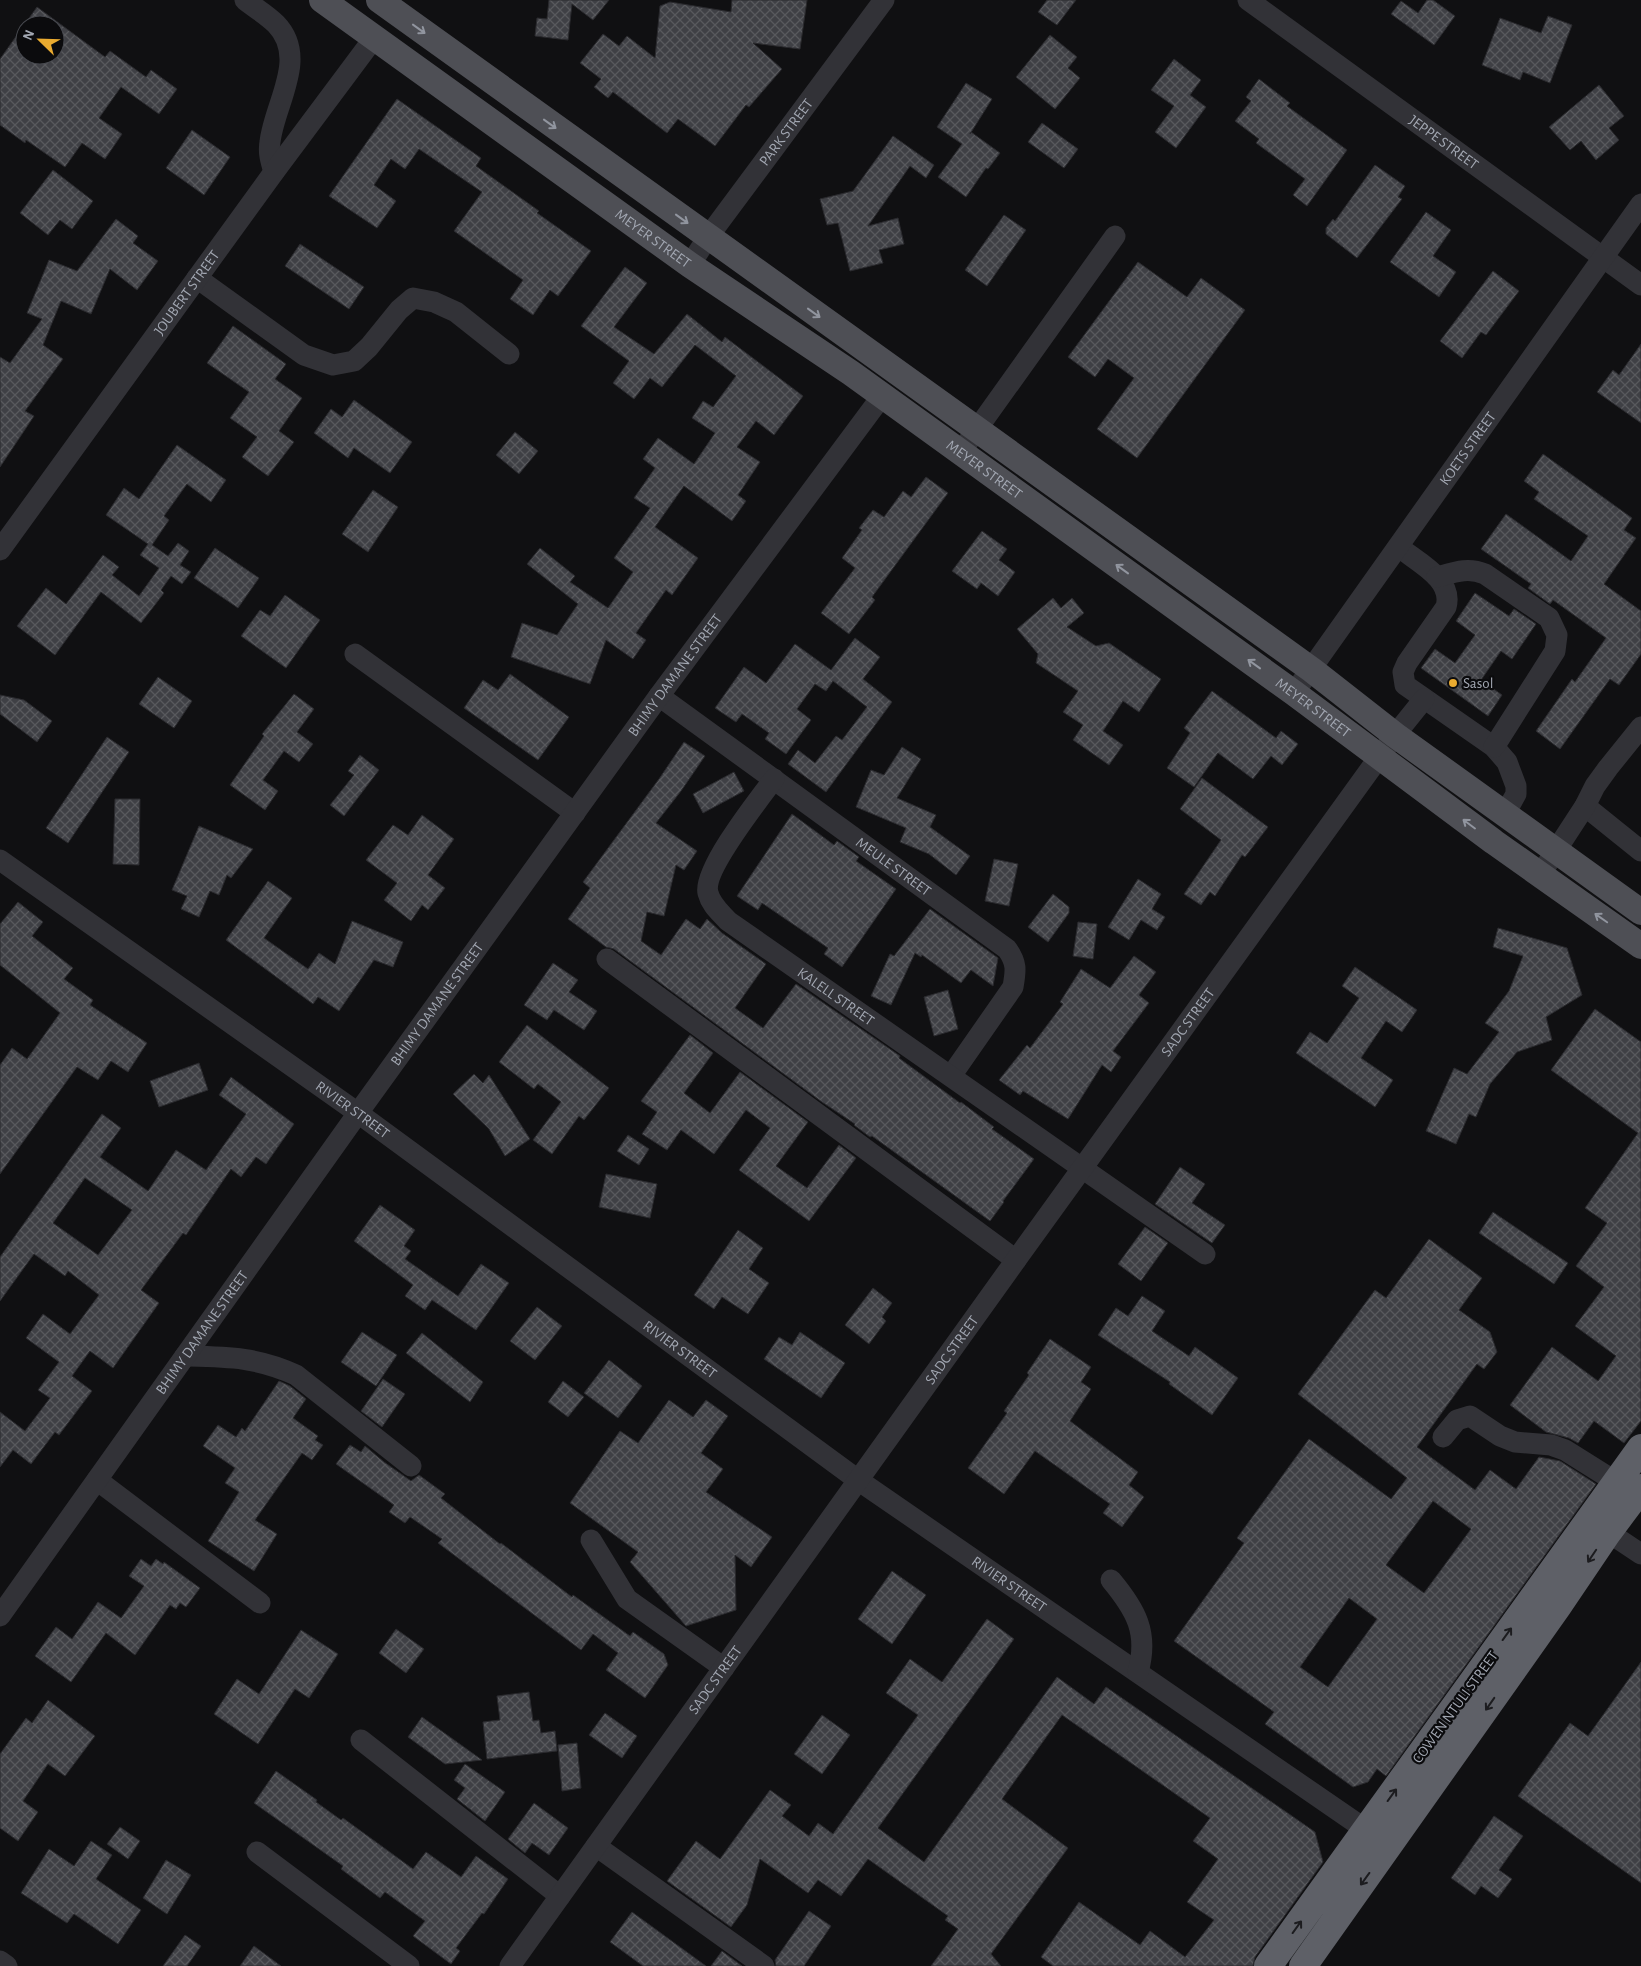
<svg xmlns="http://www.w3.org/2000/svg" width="1641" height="1966" font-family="'Alegreya Sans',sans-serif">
  <defs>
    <pattern id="building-cross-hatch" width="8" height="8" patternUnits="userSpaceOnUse" patternTransform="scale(1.25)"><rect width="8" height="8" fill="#3f4045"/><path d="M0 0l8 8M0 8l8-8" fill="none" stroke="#58595d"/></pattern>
  </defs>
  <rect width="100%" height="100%" fill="#101012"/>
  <path fill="url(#building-cross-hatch)" stroke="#2a2a2e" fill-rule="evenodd" d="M549,0H609L593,20L572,4L568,40L535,36L537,18L547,19Z
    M732,0H807L800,49L753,43L782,69L749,107L746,105L715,146L678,119L667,133L613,92L608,98L594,87L601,79L580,63L603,34L619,46L627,36L655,58L660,6L670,2L731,12Z
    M1047,0H1076L1057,25L1038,12Z
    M1427,0H1433L1455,16L1434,45L1391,14L1401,1L1418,13Z
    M37,7L105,57L110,51L146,77L151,70L177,89L159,114L121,87L99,118L122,134L105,159L82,143L65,167L26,140L25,143L0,125V59ZM25,25H55V55H25Z
    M1548,16L1572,25L1550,83L1523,72L1520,80L1482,65L1500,18L1541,33Z
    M1050,35L1077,57L1068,68L1080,78L1055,109L1016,77Z
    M1174,59L1201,80L1190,95L1206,107L1176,148L1155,132L1174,106L1151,90Z
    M1259,79L1290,103L1287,106L1347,150L1307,206L1293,195L1305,179L1256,143L1259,139L1235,121L1251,101L1246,97Z
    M966,83L992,99L970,134L971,132L1000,153L988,169L986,168L966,197L938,177L962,144L937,127Z
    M1599,85L1624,116L1609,128L1619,140L1596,160L1581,141L1570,150L1549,127Z
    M397,99L481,158L476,166L539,211L537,213L591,251L558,296L550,290L533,315L510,299L523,280L454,231L482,192L419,149L405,169L391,159L374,185L396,201L377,228L329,196Z
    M1042,123L1078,149L1064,168L1028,142Z
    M192,130L230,157L204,195L166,168Z
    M893,136L934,165L926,178L910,166L868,226L898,218L904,244L879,250L883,263L850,271L838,223L827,225L820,199L853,191Z
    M1375,165L1405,186L1398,197L1402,199L1357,258L1326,234V228L1333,219L1335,221Z
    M53,170L93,201L72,229L60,220L48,235L20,213Z
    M1426,212L1451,230L1433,256L1456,272L1439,297L1390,262Z
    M1004,215L1026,230L987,286L965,270Z
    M116,219L138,236L133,243L158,261L137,290L110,269L91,314L61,301L43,345L63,359L25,411L34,416L0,467V357L10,363L42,319L27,313L49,260L77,271Z
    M300,244L364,287L349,309L285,266Z
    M1138,262L1187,297L1201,278L1245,310L1137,458L1097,429L1134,378L1108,359L1095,377L1068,357Z
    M625,267L647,283L614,327L654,354L687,314L722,342L725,337L803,396L774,435L756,421L737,447L760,462L738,495L746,501L732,521L684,486L655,527L698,558L672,595L666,590L636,633L646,640L633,659L606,640L590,684L511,657L522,623L557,635L578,604L527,564L540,548L575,576L570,582L608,608L633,572L614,558L650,508L634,498L655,468L643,459L658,438L694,464L715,433L692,418L703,401L713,407L736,376L695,345L662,387L650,378L634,399L613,383L629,361L581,326Z
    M1493,271L1519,291L1486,335L1481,332L1462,358L1440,341Z
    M233,326L286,364L275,379L302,398L279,431L294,442L268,476L242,457L257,437L230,418L249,392L207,363Z
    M1641,344V423L1597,392L1613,370L1619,375Z
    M354,400L412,442L390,473L354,448L348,458L314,433L331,409L342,417Z
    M515,432L538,451L519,474L496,455Z
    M177,445L226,480L211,502L187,484L164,516L169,520L152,545L168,556L178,543L189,551L180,565L191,572L182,584L171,576L161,590L164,593L141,623L101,592L55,655L17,626L46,588L66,604L103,555L119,567L112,575L139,596L159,568L140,555L148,544L106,515L124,488L139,499Z
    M1543,454L1632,518L1624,530L1636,538L1604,584L1641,611V654L1619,685L1610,679L1560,749L1536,731L1572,679L1575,682L1606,638L1553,600L1550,604L1528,588L1531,584L1481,549L1506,514L1571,561L1588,536L1534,499L1539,492L1524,481Z
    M926,477L948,493L872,597L875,600L849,634L821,613L855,568L842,558L862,530L859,528L873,510L884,517L903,491L911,497Z
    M373,490L398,507L368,552L342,534Z
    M982,531L1007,549L999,560L1015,572L998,596L981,583L977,589L952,571Z
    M215,548L259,578L238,608L194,578Z
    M1475,593L1509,616L1514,609L1536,624L1512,659L1501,651L1481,680L1502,695L1488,716L1421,668L1435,649L1455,663L1475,635L1456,621Z
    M285,595L320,620L286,668L241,636L260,610L270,616Z
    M1053,598L1061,608L1072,598L1084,613L1067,627L1096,646L1109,643L1161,679L1139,712L1123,701L1103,731L1123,745L1109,765L1073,740L1083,725L1063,712L1078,691L1036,663L1038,654L1017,629Z
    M855,638L880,657L863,679L892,702L826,792L788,764L798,750L815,763L836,736L842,740L867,707L833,681L826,691L815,684L797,709L811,720L786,754L765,739L769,733L742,714L736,722L715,708L744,667L766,683L795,644L831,670Z
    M510,674L569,717L538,760L464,708L483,680L498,690Z
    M158,677L192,701L174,728L139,704Z
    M1212,691L1276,738L1281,731L1298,744L1282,765L1271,756L1253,779L1218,753L1194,787L1167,768L1190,733L1184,728Z
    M294,694L314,709L297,732L313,744L299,762L284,751L263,780L278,791L265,810L230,785L264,736L262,734Z
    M0,695L24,700L52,721L37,742L0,714Z
    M107,737L129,752L68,843L46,828Z
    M684,742L705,756L681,791L656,823L697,851L684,870L676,865L664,916L647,912L641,941L661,955L686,919L700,929L707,919L722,933L766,964L735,1008L763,1028L796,984L900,1056L899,1058L960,1103L961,1102L994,1127L992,1129L1034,1159L1003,1201L1004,1202L990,1221L872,1136L870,1137L854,1125L855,1124L822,1102L614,949L606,947L568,919L590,888L583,882L659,779Z
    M902,747L921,759L897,798L936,815L930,827L970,856L956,875L929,854L900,842L906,828L856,807L871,770L884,775Z
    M360,755L379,770L344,816L330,805L354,775L348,771Z
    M734,772L744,791L703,813L693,794Z
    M1202,778L1268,827L1245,857L1242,855L1215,896L1210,892L1201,905L1184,894L1221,840L1180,809Z
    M115,799H140L139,865L113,864Z
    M792,814L834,845L837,841L859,857L856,861L896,889L842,967L824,954L828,948L762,903L758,910L737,896Z
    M422,815L454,839L428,875L445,888L428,910L422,905L411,921L384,900L397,883L366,860L393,825L408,835Z
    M199,826L253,849L231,878L227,875L219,895L210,891L199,917L181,909L187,896L172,890Z
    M994,859L1018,864L1009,906L985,901Z
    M1138,879L1161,894L1152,909L1165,917L1157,930L1141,920L1129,940L1108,927Z
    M268,881L292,898L264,938L308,969L319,953L335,964L352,921L403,942L393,967L374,960L339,1011L318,997L313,1004L226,940Z
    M1053,894L1069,907V913L1048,942L1028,927Z
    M18,902L43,922L32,936L73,968L64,979L93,1000L90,1005L147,1043L128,1072L111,1061L98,1080L77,1067L0,1174V1065L12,1048L27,1059L60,1013L0,965V924Z
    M930,909L998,958L993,986L971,970L961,983L922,955L921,957L915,953L891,1005L871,996L890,954L894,956Z
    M1078,922L1097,924L1093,959L1073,956Z
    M1498,928L1567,948L1582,995L1546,1017L1552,1040L1517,1052L1490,1084L1476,1117L1469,1114L1456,1144L1426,1131L1454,1068L1467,1074L1499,1032L1485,1023L1509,991L1523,956L1493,947Z
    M1134,956L1156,972L1139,995L1149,1003L1113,1051L1121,1057L1111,1072L1102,1065L1068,1119L1023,1091L1020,1095L999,1080L1027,1045L1030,1048L1063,1004L1060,1002L1081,969L1110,988Z
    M553,963L578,980L569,992L597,1011L584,1030L554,1010L547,1020L524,1005Z
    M1355,967L1417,1010L1402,1032L1386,1021L1361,1058L1393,1080L1375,1107L1296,1053L1310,1032L1327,1043L1359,998L1342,986Z
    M948,990L958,1029L934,1036L924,997Z
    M1595,1009L1641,1042V1421L1624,1443L1594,1421L1578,1443L1569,1438L1546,1432L1510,1405L1552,1347L1598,1381L1616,1356L1575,1326L1604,1287L1576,1266L1607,1223L1585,1208L1638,1133L1551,1070Z
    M527,1025L609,1088L584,1120L579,1116L552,1154L533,1140L561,1102L538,1084L534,1089L499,1062Z
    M690,1035L713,1053L684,1093L710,1113L740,1072L808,1122L776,1166L807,1188L839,1145L856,1158L809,1221L739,1170L770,1128L746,1110L714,1154L681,1130L667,1150L642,1134L657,1112L641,1101Z
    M199,1063L208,1090L159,1107L150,1081Z
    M474,1074L483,1083L489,1075L530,1139L505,1156L489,1129L453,1094Z
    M231,1077L294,1124L266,1164L256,1157L241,1177L231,1169L186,1235L183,1233L141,1290L159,1303L113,1368L90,1351L72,1376L92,1391L59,1435L55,1432L31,1464L13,1450L0,1467V1412L25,1431L50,1398L38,1390L59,1362L26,1338L43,1314L70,1334L99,1295L68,1271L65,1276L34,1254L0,1301V1257L102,1114L121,1128L100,1157L148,1191L176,1150L206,1170L246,1114L219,1095ZM85,1178L132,1210L98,1255L53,1223Z
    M628,1135L649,1149L639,1165L617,1151Z
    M1180,1167L1205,1184L1192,1203L1225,1225L1212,1243L1155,1204Z
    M606,1174L657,1184L650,1218L599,1207Z
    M380,1205L415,1230L404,1246L411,1251L405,1259L458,1296L481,1264L509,1283L476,1330L432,1300L425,1310L405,1296L413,1285L354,1241Z
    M1493,1212L1568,1263L1554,1284L1479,1233Z
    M1145,1227L1168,1243L1141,1281L1118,1264Z
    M738,1230L763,1248L749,1269L769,1283L748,1314L722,1297L714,1309L694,1295Z
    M1429,1239L1482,1278L1459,1310L1490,1332L1497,1352L1484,1369L1477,1364L1417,1447L1475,1490L1490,1470L1516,1489L1539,1457L1560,1461L1596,1484L1386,1776L1377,1769L1368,1782L1353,1787L1265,1724L1274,1712L1174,1641L1244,1543L1237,1538L1309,1439L1391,1499L1407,1478L1298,1394L1375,1290L1386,1298ZM1433,1501L1471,1529L1424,1593L1386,1565ZM1349,1598L1377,1619L1328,1687L1300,1667Z
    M873,1288L892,1303L882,1317L886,1321L869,1344L845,1325Z
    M1142,1296L1165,1311L1152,1331L1189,1356L1195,1347L1238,1378L1212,1415L1169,1384L1170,1382L1098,1335L1116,1308L1128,1316Z
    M537,1307L562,1326L535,1360L510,1341Z
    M362,1332L397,1355L376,1386L341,1362Z
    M800,1332L845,1363L821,1398L764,1359L779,1337L792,1345Z
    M422,1333L483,1382L470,1402L406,1353Z
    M1050,1339L1091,1367L1081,1382L1091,1389L1070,1421L1138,1472L1129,1485L1144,1497L1122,1527L1103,1513L1110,1504L1035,1451L1004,1494L968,1468L1007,1413L1004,1411L1029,1375L1027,1373Z
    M609,1360L642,1386L618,1418L584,1393Z
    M383,1379L405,1394L382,1427L361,1411Z
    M279,1381L290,1386L306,1399L293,1418L318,1436L315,1440L323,1445L312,1460L302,1453L255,1520L277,1534L254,1571L208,1541L239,1492L225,1483L235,1468L203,1446L218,1425L236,1437L242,1428L245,1431Z
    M563,1381L584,1397L568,1417L548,1402Z
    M669,1400L693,1417L706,1400L728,1416L701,1453L723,1469L706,1492L772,1537L751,1567L735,1555L736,1610L686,1626L630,1562L638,1552L570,1503L620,1431L638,1443Z
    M350,1445L361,1452L365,1446L384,1462L411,1481L419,1475L445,1494L441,1498L500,1544L501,1543L572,1597L573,1595L630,1636L633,1632L664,1654L668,1665L645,1698L606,1670L618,1653L593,1634L581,1650L438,1543L442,1539L410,1517L405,1523L389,1512L394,1505L336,1464Z
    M141,1559L151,1566L156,1559L163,1564L164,1562L200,1588L186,1607L180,1603L176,1609L170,1605L135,1655L106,1633L71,1682L35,1656L56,1627L72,1639L98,1602L121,1618L144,1586L129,1576Z
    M892,1571L926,1595L892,1644L858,1619Z
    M987,1619L1014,1639L878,1828L924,1862L1057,1677L1094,1704L1106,1687L1315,1832L1323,1862L1255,1957L1253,1966H1053L1041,1957L1079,1902L1140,1945L1150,1931L1185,1957L1214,1920L1187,1902L1218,1859L1193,1841L1210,1818L1062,1715L1002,1799L1068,1848L991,1954L1001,1966H931L958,1929L945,1920L948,1916L868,1859L841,1896L818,1880L808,1893L760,1859L747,1905L731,1927L667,1881L696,1841L720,1859L770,1790L791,1805L782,1816L809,1836L818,1823L833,1834L918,1715L886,1693L910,1659L942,1682Z
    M396,1629L424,1649L406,1673L379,1653Z
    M301,1630L338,1654L309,1698L295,1689L258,1744L214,1714L237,1679L259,1694Z
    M1641,1662V1883L1518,1796L1570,1723L1588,1736Z
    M529,1692L533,1721L539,1720L541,1733L555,1731L557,1751L487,1759L483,1722L500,1720L497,1696Z
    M48,1700L95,1736L65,1776L48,1764L23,1801L38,1812L18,1841L0,1828V1754L26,1718L32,1723Z
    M605,1713L637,1736L622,1758L589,1735Z
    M822,1715L850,1735L822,1774L794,1754Z
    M422,1717L482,1760L445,1764L408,1737Z
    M577,1743L581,1788L562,1791L558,1745Z
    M465,1764L505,1792L485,1821L457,1799L465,1788L454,1780Z
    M276,1771L317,1800L316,1802L341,1820L343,1818L413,1869L426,1852L461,1877L476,1856L508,1879L484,1914L482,1913L456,1948L460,1951L451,1964L413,1936L425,1921L385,1892L380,1898L341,1869L343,1866L254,1803Z
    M534,1803L568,1828L549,1855L532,1843L525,1853L508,1839Z
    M1494,1816L1523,1836L1499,1870L1512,1879L1498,1898L1481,1886L1475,1895L1451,1878Z
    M120,1827L140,1841L128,1859L107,1844Z
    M91,1841L112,1855L96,1879L141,1910L118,1944L74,1914L67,1923L21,1893L49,1849L74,1866Z
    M166,1860L191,1875L167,1914L143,1898Z
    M809,1911L831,1926L804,1966H776L775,1960Z
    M632,1912L706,1966H643L610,1942Z
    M185,1935L201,1946L187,1966H163Z
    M254,1946L281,1966H240Z
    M722,1951L742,1966H711Z"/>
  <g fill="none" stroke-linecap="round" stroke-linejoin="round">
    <g stroke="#323237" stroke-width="21">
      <path d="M245,0C255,8 267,15 276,24C309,58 274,104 270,142C268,153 271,162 274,172"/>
      <path id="s1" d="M1248,0L1641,285"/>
      <path id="s2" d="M690,265L708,237L884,0"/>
      <path d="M197,278L304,355L333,365L354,361L369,347L399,310L413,298L434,302L456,312L509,354"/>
      <path d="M960,453L1115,236"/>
      <path d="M1399,547C1417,562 1454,579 1446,607L1407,663L1403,672L1405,685L1494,747L1507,762L1516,786V794L1505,814"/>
      <path id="s3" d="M0,550L274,172L374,38"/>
      <path d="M1437,577C1455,572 1468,567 1485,574L1549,618L1557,635L1555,651L1494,747"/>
      <path d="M355,654L575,813"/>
      <path id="s4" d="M1294,693L1641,204"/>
      <path id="s5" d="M659,696L1007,949C1017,963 1016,970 1013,987L951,1076"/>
      <path id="s6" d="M774,779C759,799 702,871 708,893C711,905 720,912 728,921L1205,1254"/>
      <path d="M1585,806L1641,851"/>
      <path id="s7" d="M0,860L358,1113L858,1480L1378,1838"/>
      <path d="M1540,875L1585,806L1595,786L1608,768L1641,727"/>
      <path d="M607,959L1016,1260"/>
      <path d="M185,1356C228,1357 257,1357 296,1375L411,1466"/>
      <path d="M1443,1437L1457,1420L1470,1416L1500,1436L1515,1442L1551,1445L1565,1450L1616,1482"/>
      <path d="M97,1480L260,1603"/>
      <path d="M1608,1532L1641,1554"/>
      <path d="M591,1540L627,1599L724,1668"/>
      <path d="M1111,1580C1136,1610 1149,1633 1138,1672"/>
      <path id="s8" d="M0,1616L358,1113L659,696L882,396"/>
      <path d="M361,1740L560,1896"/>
      <path d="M596,1846L764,1966"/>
      <path d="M257,1852L409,1966"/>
      <path d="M0,1961L7,1966"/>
      <path id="s9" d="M510,1966L1016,1260L1395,735L1424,699"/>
    </g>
    <g stroke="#4e4f55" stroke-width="26">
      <path id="s10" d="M322,0L690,265L851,373L1294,693L1494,842L1641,946"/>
      <path d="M379,0L1312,670L1395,735L1641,912"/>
    </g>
    <path stroke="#5e6067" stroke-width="28" d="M1268,1966L1641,1448
      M1303,1966L1558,1606L1608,1532L1641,1488"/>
  </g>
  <defs><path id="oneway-shaft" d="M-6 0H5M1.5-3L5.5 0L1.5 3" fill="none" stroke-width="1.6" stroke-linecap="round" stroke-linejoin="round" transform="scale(1.25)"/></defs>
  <g stroke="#91959f">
    <use href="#oneway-shaft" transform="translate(419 29) rotate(36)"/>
    <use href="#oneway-shaft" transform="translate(550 124) rotate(36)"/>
    <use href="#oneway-shaft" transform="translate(682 219) rotate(36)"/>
    <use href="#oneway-shaft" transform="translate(814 313) rotate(36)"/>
    <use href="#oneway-shaft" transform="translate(1122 569) rotate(-144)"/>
    <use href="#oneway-shaft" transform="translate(1254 664) rotate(-144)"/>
    <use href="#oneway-shaft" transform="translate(1469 824) rotate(-143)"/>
    <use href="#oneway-shaft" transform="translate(1601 918) rotate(-145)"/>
  </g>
  <g stroke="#1c1c1f">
    <use href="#oneway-shaft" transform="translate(1592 1556) rotate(124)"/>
    <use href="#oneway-shaft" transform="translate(1507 1634) rotate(-54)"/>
    <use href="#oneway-shaft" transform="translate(1490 1704) rotate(125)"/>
    <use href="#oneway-shaft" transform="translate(1392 1795) rotate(-54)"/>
    <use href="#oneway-shaft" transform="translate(1365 1879) rotate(126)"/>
    <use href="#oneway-shaft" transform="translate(1297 1927) rotate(-54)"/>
  </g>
  <circle fill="#eaab30" stroke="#0b0b0d" stroke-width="2" cx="1453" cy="683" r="5"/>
  <g text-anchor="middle" stroke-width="4.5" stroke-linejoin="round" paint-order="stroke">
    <g font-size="15" fill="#a2a7b2" stroke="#0b0b0d">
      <text dy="5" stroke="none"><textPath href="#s2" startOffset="164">PARK STREET</textPath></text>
      <text dy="5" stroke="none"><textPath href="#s1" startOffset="242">JEPPE STREET</textPath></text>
      <text dy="5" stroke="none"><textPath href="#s10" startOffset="408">MEYER STREET</textPath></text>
      <text dy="5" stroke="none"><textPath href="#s3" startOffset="318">JOUBERT STREET</textPath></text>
      <text dy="5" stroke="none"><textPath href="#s4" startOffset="300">KOETS STREET</textPath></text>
      <text dy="5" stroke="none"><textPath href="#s10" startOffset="812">MEYER STREET</textPath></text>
      <text dy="5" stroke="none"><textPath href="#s8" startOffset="1158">BHIMY DAMANE STREET</textPath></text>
      <text dy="5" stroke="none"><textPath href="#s10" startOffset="1218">MEYER STREET</textPath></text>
      <text dy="5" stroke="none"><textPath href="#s5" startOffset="290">MEULE STREET</textPath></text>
      <text dy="5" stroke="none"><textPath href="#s6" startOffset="300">KALELL STREET</textPath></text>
      <text dy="5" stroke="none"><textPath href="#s8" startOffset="752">BHIMY DAMANE STREET</textPath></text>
      <text dy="5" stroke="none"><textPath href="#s9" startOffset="1162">SADC STREET</textPath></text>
      <text dy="5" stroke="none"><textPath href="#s7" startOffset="432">RIVIER STREET</textPath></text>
      <text dy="5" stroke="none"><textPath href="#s8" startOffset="348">BHIMY DAMANE STREET</textPath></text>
      <text dy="5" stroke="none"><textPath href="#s7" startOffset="838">RIVIER STREET</textPath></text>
      <text dy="5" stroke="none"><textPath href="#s9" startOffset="758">SADC STREET</textPath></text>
      <text dy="5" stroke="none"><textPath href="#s7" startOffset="1242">RIVIER STREET</textPath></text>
      <text dy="5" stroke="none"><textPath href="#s9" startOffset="352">SADC STREET</textPath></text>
      <text transform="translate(1455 1707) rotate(-54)" y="5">COWEN NTULI STREET</text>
    </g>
    <g font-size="15" fill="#a2a7b2" stroke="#0b0b0d" text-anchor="start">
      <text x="1463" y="688">Sasol</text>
    </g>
  </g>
  <g transform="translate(40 40) rotate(293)"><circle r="24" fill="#0b0b0d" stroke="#47494f"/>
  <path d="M0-4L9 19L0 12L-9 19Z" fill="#eaab30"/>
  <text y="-8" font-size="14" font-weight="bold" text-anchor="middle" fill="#a2a7b2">N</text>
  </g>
</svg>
